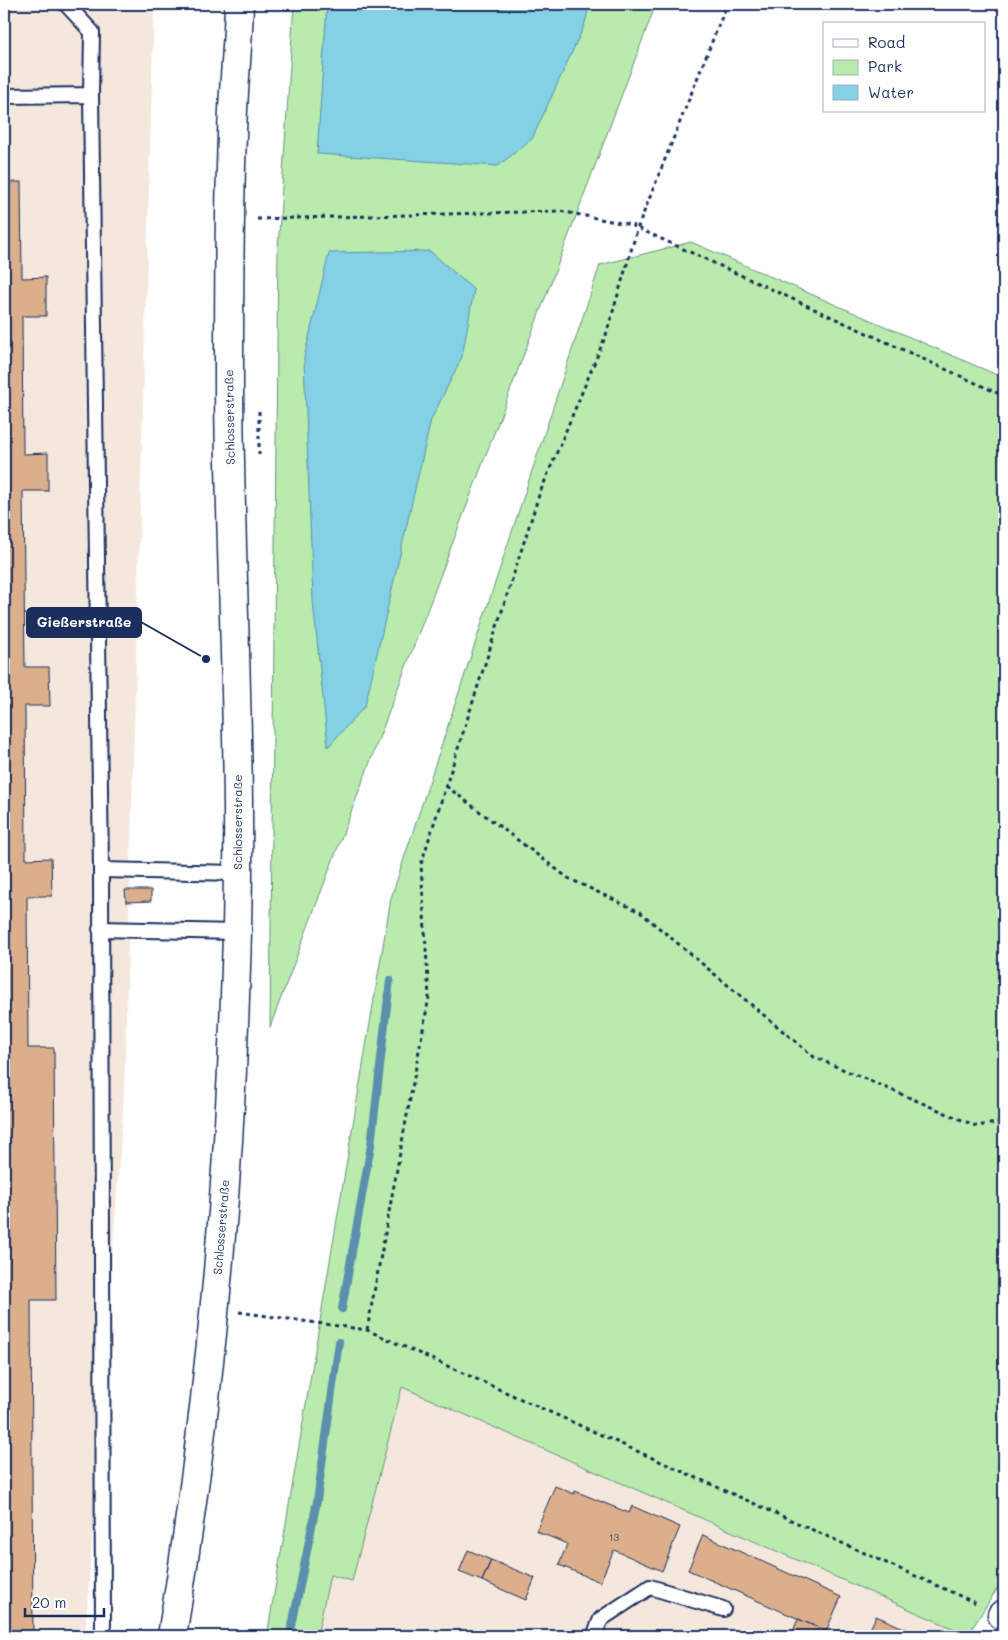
<svg xmlns="http://www.w3.org/2000/svg" width="1008" height="1640" font-family="Mali,sans-serif">
  <rect width="100%" height="100%" fill="#fff"/>
  <filter id="ink" filterUnits="userSpaceOnUse"><feTurbulence type="fractalNoise" baseFrequency=".02" numOctaves="2"/><feDisplacementMap in="SourceGraphic" scale="10" xChannelSelector="R" yChannelSelector="G"/><feConvolveMatrix kernelMatrix="1 2 1 2 8 2 1 2 1" color-interpolation-filters="sRGB"/></filter>
  <g filter="url(#ink)">
    <path fill="#f4e7dc" d="M4,4H154L124,1093L85,1636H4Z
      M402,1387L971,1636H317L330,1575L352,1581Z"/>
    <path fill="#b9ecac" stroke="#6a8e85" d="M294,4H656L270,1027L278,249Z
      M691,242L1004,378V1578L968,1635L402,1387L352,1581L330,1575L317,1636H267L391,898L600,265Z"/>
    <path fill="#84d0e4" stroke="#5a90ae" d="M327,4H590L584,26L532,139L498,166L317,154Z
      M430,251L474,290L462,357L431,420L365,706L328,747L313,601L304,358L329,253Z"/>
    <g fill="none" stroke-linecap="round" stroke-linejoin="round">
      <path stroke="#5a90ae" stroke-width="8" d="M342,1309L371,1145L390,980
        M290,1636L317,1501L339,1342"/>
    </g>
    <path fill="#dbae8c" stroke="#1b2f5e" d="M4,182H21L22,278L46,277V316H22L23,454L48,453V491H23L25,667H49L50,706H25L26,859L51,858L52,896H27L28,1048H54L56,1300H31L33,1636H4Z
      M125,890H151V901L126,902Z
      M555,1486L574,1494L575,1491L629,1513L632,1506L680,1527L662,1571L614,1550L600,1582L559,1565L567,1544L536,1531Z
      M703,1535L841,1597L826,1631L688,1570Z
      M468,1550L491,1560L482,1581L459,1572Z
      M491,1560L535,1578L526,1600L482,1581Z
      M876,1616L913,1632L911,1636H867Z
      M798,1619L826,1631L824,1636H791Z"/>
    <g fill="none" stroke-linecap="round" stroke-linejoin="round">
      <defs>
        <path id="lane" d="M66,4L92,32L91,95
          M4,96L91,95L101,870L103,1636
          M101,870L238,873
          M100,929L237,932
          M594,1636L601,1619L650,1587L723,1609"/>
        <g id="street">
          <path d="M1002,1615L1004,1616"/>
          <path id="s1" d="M172,1636C213,1385 235,1130 238,875C240,708 229,541 229,374C229,294 229,214 232,135C233,91 238,48 239,4"/>
        </g>
      </defs>
      <use href="#lane" stroke="#1b2f5e" stroke-width="18"/>
      <use href="#street" stroke="#1b2f5e" stroke-width="31"/>
      <path stroke="#1b2f5e" stroke-width="3" stroke-dasharray="4 4" stroke-linecap="butt" d="M257,219L560,211L631,225L1004,396
        M259,411V455
        M446,786L568,878L640,912L814,1057L976,1126L1004,1122
        M239,1312L367,1330L978,1604
        M367,1330L429,997L421,864L539,495L606,335L638,227L727,4"/>
      <use href="#lane" stroke="#fff" stroke-width="14"/>
      <use href="#street" stroke="#fff" stroke-width="28"/>
    </g>
  </g>
  <g text-anchor="middle" stroke-width="4" stroke-linejoin="round" paint-order="stroke">
    <g font-size="10" fill="#4b4f6a">
      <text x="614" y="1541">13</text>
    </g>
    <g font-size="12" fill="#1b2f5e" stroke="#fff">
      <text transform="translate(230 417) rotate(-91)" y="4">Schlosserstraße</text>
      <text transform="translate(238 822) rotate(-90)" y="4">Schlosserstraße</text>
      <text dy="4" stroke="none"><textPath href="#s1" startOffset="412">Schlosserstraße</textPath></text>
    </g>
  </g>
  <path fill="none" stroke="#1b2f5e" stroke-width="2" d="M206 659L141 622"/>
  <circle fill="#1b2f5e" stroke="#fff" stroke-width="2" cx="206" cy="659" r="5"/>
  <rect fill="#1b2f5e" stroke="#1b2f5e" stroke-width="2" x="27" y="608" width="114" height="29" rx="5"/>
  <g font-size="14" text-anchor="middle" font-weight="bold" fill="#fff">
    <text x="84" y="627">Gießerstraße</text>
  </g>
  <rect width="1008" height="1640" fill="none" stroke="#fff" stroke-width="20"/>
  <rect x="10" y="10" width="988" height="1620" fill="none" stroke="#1b2f5e" stroke-width="2" filter="url(#ink)"/>
  <rect x="823" y="22" width="162" height="90" fill="#ffffff" stroke="#a4acbf"/>
  <rect x="833" y="39" width="25" height="8" fill="#ffffff" stroke="#a4acbf"/>
  <text x="868" y="48" font-size="15" fill="#1b2f5e">Road</text>
  <rect x="833" y="60" width="25" height="15" fill="#b9ecac" stroke="#a4acbf"/>
  <text x="868" y="72" font-size="15" fill="#1b2f5e">Park</text>
  <rect x="833" y="85" width="25" height="15" fill="#84d0e4" stroke="#a4acbf"/>
  <text x="868" y="98" font-size="15" fill="#1b2f5e">Water</text>
  <path d="M25 1608v8h79v-8" fill="none" stroke="#1b2f5e" stroke-width="2.5"/>
  <text x="32" y="1608" font-size="15" fill="#1b2f5e" stroke="#ffffff" stroke-width="4" paint-order="stroke">20 m</text>
</svg>
